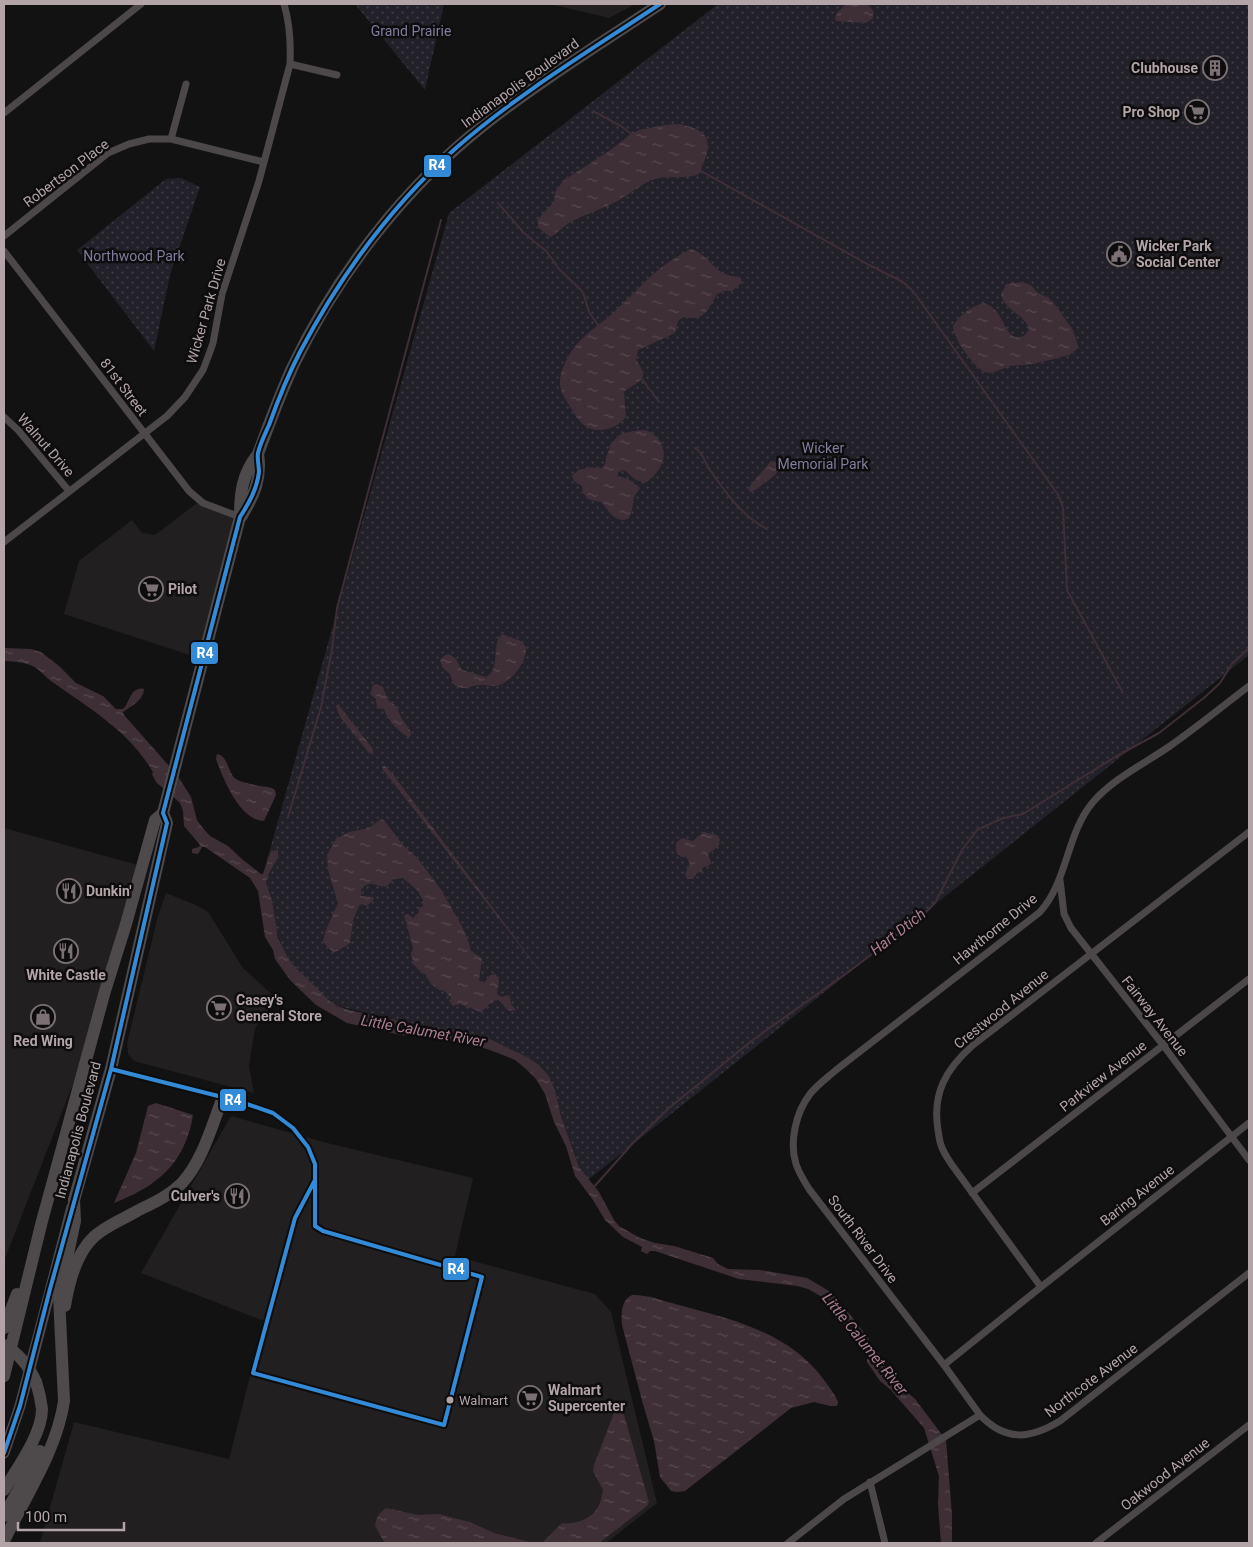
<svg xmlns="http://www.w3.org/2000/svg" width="1253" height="1547" font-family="Roboto,sans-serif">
  <defs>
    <pattern id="park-dots" width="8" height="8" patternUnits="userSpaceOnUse" patternTransform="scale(1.25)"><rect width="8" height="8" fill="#222028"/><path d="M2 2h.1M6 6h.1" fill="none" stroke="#403d44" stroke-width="1.8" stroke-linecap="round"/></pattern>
    <pattern id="water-ripples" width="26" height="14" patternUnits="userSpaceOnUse" patternTransform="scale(1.25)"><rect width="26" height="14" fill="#3e2e35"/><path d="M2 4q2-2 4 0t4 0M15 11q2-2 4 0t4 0" fill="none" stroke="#58494f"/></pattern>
  </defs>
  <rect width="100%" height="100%" fill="#131212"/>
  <path fill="#211f1f" d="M550,4H636L609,18Z
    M197,503L237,519L202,659L64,614L79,561L132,520L142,533L155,535Z
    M4,828L138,865L80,1066L4,1261Z
    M166,893L196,905L208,912L243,968L277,999L255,1028L249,1066L254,1093L134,1061L128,1054L127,1043L158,916Z
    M231,1116L323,1142L473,1178L455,1256L595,1294L611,1312L657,1503L606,1543H40L74,1422L229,1459L264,1321L141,1273Z"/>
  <path fill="url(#park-dots)" d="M355,4H444L425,90Z
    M718,4H1249V655L588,1180L579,1167L561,1116L555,1090L549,1076L527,1057L488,1038L466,1032L419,1025L337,1006L307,981L288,958L282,948L275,925L272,900L263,874L449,213Z
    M181,178L200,187L170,275L154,351L77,250L166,179Z"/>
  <path fill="url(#water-ripples)" d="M846,4H867L873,10V18L866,23L836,21L835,18L837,13Z
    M679,124C706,129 715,139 702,166C701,168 702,170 700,173C693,180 666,175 654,179C642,184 632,192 621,199C604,209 585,214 569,223C562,227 557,234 550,237L539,228L537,220L554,202L555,192L564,180L609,151L631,134L639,130L665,125Z
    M691,249C703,252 711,265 721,272C728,276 734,276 741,278L742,283L732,291H724L717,294C711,303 708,316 695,318C690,318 686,317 682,318L678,321L675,333L638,350L636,359C638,364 644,370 643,375C643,383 629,386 624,392L626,417C618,428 598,435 585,426C578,421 574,412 569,405C565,398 559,390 560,381C560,371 567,358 573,349C583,335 599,325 612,314C638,290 657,265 691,249Z
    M1022,282L1031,285L1037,292L1050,299L1056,306L1073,330L1078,346L1077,349L1070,355L1033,364L1010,366L991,373L984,372C973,365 953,339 953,326C959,316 972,305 984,303C1005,310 1002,334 1018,338L1025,335L1029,329C1025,314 1005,311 1001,295L1006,284Z
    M641,430C649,430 653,433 658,439C671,454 660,474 645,483L636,480L624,470L618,472V476L630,480L640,488C639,490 637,492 635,495C631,502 635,521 622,520C611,518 607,509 602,502C590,501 583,498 582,486L574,481L572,476C579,467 592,467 602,468L606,462V457L610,448L609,446L618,436L623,433Z
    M771,461L777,462L780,469C776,475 756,491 750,492L748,488Z
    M502,634L521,641L526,647C527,662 512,682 496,686C491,687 486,684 481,685C469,685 467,692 454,685L450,674L442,667L440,660L445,655L449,654L456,659L462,670L486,677C502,668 490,645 502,634Z
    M4,648L31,649L41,652L59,666L76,683L103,696L116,709H123C130,703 130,686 144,689C143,701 131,706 123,712L124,715L177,775L191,797L197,820L202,827L210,836L228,846L243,860L261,874H263L271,851L278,850V858L269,873L266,882L272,900L278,938L288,958L297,969L330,1001L337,1006L349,1010L419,1025L466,1032L488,1038L527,1057L539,1065L549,1076L555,1090L561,1116L579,1167L599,1192L614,1220L619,1226L640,1238L655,1243L674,1246L713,1258L718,1264L728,1269L760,1270L807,1278L829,1291L837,1299L840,1304L844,1307L869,1339L867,1347L870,1351L879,1353L888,1372L902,1388L915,1399L946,1440L952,1515V1543H941L938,1505L939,1476L924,1428L890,1389L880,1381L867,1362V1354L864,1350L859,1349V1346L832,1306L822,1297L808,1289L797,1286L739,1279L655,1251H650L647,1254L641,1251L642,1247L623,1237L605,1220L593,1200L575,1176L566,1146L554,1122L545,1094L536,1079L526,1069L515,1060L498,1053L470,1043L459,1044L440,1039L401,1035L347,1023L316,1005L290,980L275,959L273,950L265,937L258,891L250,878L205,847H202L198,854L192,853V849L199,847L200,845L184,826L183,811L180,803L156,782L152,774L153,772C129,731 89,708 51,681C44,676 39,668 30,665C22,662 12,661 4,661Z
    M376,684L383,687L388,700L396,706L402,719L410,730L411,735L409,737C399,733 387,719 384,709L377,708L376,699L370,694L373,685Z
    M338,704L373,749V755L369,753L340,717L336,707Z
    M217,754C229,756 227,773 236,779C243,784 263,786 272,788L275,790L276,795L264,821C239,820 223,778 216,759Z
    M384,765L392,773L549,983L417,813L383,770L382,768Z
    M381,819L384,820L403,845L418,859L440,888L462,926L469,943L471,951L482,958L479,980L484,983L490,975L496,974L499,981L497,994L502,997L508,995L510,997L511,1004L516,1010C504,1013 506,1005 498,1000L493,1001L481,1012L459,1004L453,1006L449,1001L451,998L445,991L439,990L431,984L425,974L421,972L414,965L411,955L413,948L404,915L408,914L413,918L419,912L418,908L423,906V900L417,890L403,878L393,879C382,898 374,873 361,890V896L373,897L374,899L367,906L361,904L359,906L353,920L350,943L338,951L333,952L323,942L325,932L338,903L328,870L327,855L336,839L341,836L349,832L369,828Z
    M704,832L717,835L720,839C719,848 714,849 708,854L711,862L710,865L702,868V872L697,873L693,879H688L685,874C688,867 692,863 686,857H681L676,852V843L682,838L693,841Z
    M156,1103L193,1115C185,1164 157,1186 114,1203L136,1153L148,1106Z
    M632,1295H637L651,1297C712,1316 783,1324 824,1380C829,1387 835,1394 838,1402L837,1406H830L814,1402L791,1408L685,1491L677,1492L671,1491L660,1477L654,1441L643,1404L622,1325C621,1314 621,1300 632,1295Z
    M618,1409L624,1415L649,1502L647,1506L599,1543H542L562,1523C568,1524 572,1523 578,1522C596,1516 600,1507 603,1490L593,1471L594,1465L614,1413Z
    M386,1508L418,1515L438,1514L470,1522L494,1533L534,1543H385L375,1526C376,1518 379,1513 386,1508Z"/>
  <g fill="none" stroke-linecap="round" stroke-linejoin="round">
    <path stroke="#3e2e35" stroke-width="2" d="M593,111L621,126L631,134
      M701,171L869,265L903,282L913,291L1059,496L1063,508L1067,590L1122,691
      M498,203L524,233L546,251L560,270L583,292L589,312L598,325
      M642,379L659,402
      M695,448C703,453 705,463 710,470C725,492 743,517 767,529
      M288,817L321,707L332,649L337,608L441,220
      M593,1188L633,1143L669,1108L754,1039L847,973L921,917L935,903L962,850L977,830L1003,818L1023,814L1115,757L1159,733L1205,697L1220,683L1232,664L1249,648"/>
    <path stroke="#4c4849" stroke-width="7" d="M290,64L337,75
      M4,113L141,4
      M171,139L186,84
      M4,236L108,153L129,144L149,139H171L264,162
      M4,251L189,491L203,503L240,517
      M4,417L18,430L69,491
      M4,542L167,416L185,397L203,370L208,357L213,343L222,294L259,181L290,64C291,42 290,24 284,4
      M1060,880L1064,914L1071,928L1163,1045L1249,1160
      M972,1193L1249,979
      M1041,1287L1249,1123
      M944,1365L1041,1287L952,1165C948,1159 943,1152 941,1145C939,1140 939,1135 938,1130C932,1093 946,1069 973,1045L1249,832
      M980,1415L944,1365L809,1189C804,1181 799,1173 796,1164C789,1142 796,1112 810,1094C817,1085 827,1078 836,1070L1040,912C1068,881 1066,834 1093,802C1114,778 1144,764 1170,746C1197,727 1223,706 1249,686
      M870,1482L885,1543
      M788,1543L844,1499L980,1415C1006,1442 1030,1439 1060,1421L1249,1273
      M1096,1543L1249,1425"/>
    <path stroke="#4f4a4b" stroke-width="11" d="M4,1453L20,1406L72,1207"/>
    <path stroke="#4e4a4b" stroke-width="12" d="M241,517C254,496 262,478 258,454
      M65,1306C69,1281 78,1247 100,1232C111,1224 125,1218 137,1211C153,1203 169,1196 182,1183C203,1160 212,1125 223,1097
      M4,1328L17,1294
      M4,1376L42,1221L105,991L126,924L155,820L163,813L240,517C240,493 242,474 258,454C269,424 280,395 293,366C338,273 404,188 485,124C540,81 601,43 660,4
      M4,1490C17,1468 42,1435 42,1409C41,1400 39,1391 36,1382
      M4,1516L40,1451
      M4,1541C25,1497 57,1450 64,1401L59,1296L75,1221L74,1200L111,1069L167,823L163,813"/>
    <path stroke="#4e4a4b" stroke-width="12" d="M4,1345C20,1354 29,1366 36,1382"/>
    <defs>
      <path id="bus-1" d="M111,1069L238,1101L273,1113L293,1128L308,1147L315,1164V1180
        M315,1180V1226L323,1231L482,1277L444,1425L253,1373L295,1218Z
        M4,1453L20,1406L50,1289L111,1069L167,823L163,813L240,517C249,503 257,489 259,472C259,466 257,459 258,453C260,444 265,434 269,425C278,400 288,375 300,352C340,276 392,205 456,148C519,93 591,50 660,4"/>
    </defs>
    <use href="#bus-1" stroke="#0e0d0d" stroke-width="8"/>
    <use href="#bus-1" stroke="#338bd7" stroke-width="4"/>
  </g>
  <defs>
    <symbol id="building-ring" viewBox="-11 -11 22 22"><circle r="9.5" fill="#0e0d0d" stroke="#7b7174" stroke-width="1.5"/><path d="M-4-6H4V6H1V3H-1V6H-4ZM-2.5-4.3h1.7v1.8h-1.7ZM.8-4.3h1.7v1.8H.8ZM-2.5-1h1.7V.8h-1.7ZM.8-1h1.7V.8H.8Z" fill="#7b7174"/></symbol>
    <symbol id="supermarket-ring" viewBox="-11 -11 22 22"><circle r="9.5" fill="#0e0d0d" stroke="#7b7174" stroke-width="1.5"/><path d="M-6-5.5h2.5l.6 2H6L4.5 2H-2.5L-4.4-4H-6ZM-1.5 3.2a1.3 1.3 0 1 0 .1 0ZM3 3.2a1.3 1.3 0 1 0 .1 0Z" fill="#7b7174"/></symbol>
    <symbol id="civic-ring" viewBox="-11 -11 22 22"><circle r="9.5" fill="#0e0d0d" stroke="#7b7174" stroke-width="1.5"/><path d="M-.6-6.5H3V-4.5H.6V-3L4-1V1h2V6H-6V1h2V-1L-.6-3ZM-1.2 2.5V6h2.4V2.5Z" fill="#7b7174"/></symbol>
    <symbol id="restaurant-ring" viewBox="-11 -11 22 22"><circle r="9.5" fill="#0e0d0d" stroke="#7b7174" stroke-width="1.5"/><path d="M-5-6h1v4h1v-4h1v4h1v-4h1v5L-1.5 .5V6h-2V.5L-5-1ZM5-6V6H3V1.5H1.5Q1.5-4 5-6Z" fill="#7b7174"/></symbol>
    <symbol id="shop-ring" viewBox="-11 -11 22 22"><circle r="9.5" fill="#0e0d0d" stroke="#7b7174" stroke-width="1.5"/><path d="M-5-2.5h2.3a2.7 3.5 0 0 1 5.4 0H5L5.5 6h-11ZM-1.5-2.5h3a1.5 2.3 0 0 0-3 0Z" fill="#7b7174"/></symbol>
  </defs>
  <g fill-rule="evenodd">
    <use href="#building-ring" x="1201" y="54" width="28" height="28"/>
    <use href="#supermarket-ring" x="1183" y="98" width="28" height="28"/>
    <use href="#civic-ring" x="1105" y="240" width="28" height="28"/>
    <use href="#supermarket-ring" x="137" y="575" width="28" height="28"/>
    <use href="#restaurant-ring" x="55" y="877" width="28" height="28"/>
    <use href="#restaurant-ring" x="52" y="937" width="28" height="28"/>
    <use href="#supermarket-ring" x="205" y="994" width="28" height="28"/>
    <use href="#shop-ring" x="29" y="1003" width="28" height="28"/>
    <use href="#restaurant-ring" x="223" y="1182" width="28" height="28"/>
    <use href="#supermarket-ring" x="516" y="1384" width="28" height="28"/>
  </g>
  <circle fill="#b3a4a8" stroke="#0e0d0d" stroke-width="2" cx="450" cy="1400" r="4.5"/>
  <g text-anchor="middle" stroke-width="5" stroke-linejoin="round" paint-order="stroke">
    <g font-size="13" fill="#b3a4a8" stroke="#0e0d0d" text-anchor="start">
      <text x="459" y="1405">Walmart</text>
    </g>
    <g font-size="14" fill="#817c9d" stroke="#0e0d0d">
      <text x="411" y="36">Grand Prairie</text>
      <text x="134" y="261">Northwood Park</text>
      <text x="823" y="453">Wicker<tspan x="823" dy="16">Memorial Park</tspan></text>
    </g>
    <g font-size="14" font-weight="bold" fill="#b3a4a8" stroke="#0e0d0d" text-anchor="start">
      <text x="1198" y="73" text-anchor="end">Clubhouse</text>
      <text x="1180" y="117" text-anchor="end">Pro Shop</text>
      <text x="1136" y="251">Wicker Park<tspan x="1136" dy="16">Social Center</tspan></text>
      <text x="168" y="594">Pilot</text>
      <text x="86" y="896">Dunkin'</text>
      <text x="66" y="980" text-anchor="middle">White Castle</text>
      <text x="236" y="1005">Casey's<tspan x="236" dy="16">General Store</tspan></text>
      <text x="43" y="1046" text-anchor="middle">Red Wing</text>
      <text x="220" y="1201" text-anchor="end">Culver's</text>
      <text x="548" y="1395">Walmart<tspan x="548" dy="16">Supercenter</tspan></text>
    </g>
    <g font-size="14" fill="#b3a4a8" stroke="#0e0d0d">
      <text transform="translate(520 83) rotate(-36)" y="5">Indianapolis Boulevard</text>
      <text transform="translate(66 173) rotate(-37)" y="5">Robertson Place</text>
      <text transform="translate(206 311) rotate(-74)" y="5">Wicker Park Drive</text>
      <text transform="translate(124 387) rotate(53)" y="5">81st Street</text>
      <text transform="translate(46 445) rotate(49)" y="5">Walnut Drive</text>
      <text transform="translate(995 929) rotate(-39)" y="5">Hawthorne Drive</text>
      <text transform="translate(1001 1009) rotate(-39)" y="5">Crestwood Avenue</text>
      <text transform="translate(1155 1016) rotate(52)" y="5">Fairway Avenue</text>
      <text transform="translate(1103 1076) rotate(-38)" y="5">Parkview Avenue</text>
      <text transform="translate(78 1130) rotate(-75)" y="5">Indianapolis Boulevard</text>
      <text transform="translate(1137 1195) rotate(-38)" y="5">Baring Avenue</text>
      <text transform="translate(863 1239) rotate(53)" y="5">South River Drive</text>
      <text transform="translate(1091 1380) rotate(-37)" y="5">Northcote Avenue</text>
      <text transform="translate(1165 1474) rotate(-38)" y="5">Oakwood Avenue</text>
    </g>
    <g font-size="15" font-style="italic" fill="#ac7d93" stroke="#0e0d0d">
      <text transform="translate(898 932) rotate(-38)" y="5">Hart Dtich</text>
      <text transform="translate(423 1031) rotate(10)" y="5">Little Calumet River</text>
      <text transform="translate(865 1344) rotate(51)" y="5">Little Calumet River</text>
    </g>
  </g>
  <g stroke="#0e0d0d" stroke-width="2">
    <rect x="423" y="154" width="29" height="24" rx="5" fill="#338bd7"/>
    <rect x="190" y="641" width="29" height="24" rx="5" fill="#338bd7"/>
    <rect x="219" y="1088" width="28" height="24" rx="5" fill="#338bd7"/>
    <rect x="442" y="1257" width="28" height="24" rx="5" fill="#338bd7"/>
  </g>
  <g font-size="14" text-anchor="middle" font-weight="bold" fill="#fff">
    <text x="437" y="170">R4</text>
    <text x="205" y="658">R4</text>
    <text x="233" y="1105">R4</text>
    <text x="456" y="1274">R4</text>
  </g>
  <rect width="1253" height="1547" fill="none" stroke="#b3a4a8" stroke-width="10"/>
  <path d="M18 1522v8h106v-8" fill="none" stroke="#b3a4a8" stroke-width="2.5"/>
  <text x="25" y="1522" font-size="15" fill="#b3a4a8" stroke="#0e0d0d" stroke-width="4" paint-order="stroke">100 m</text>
</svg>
